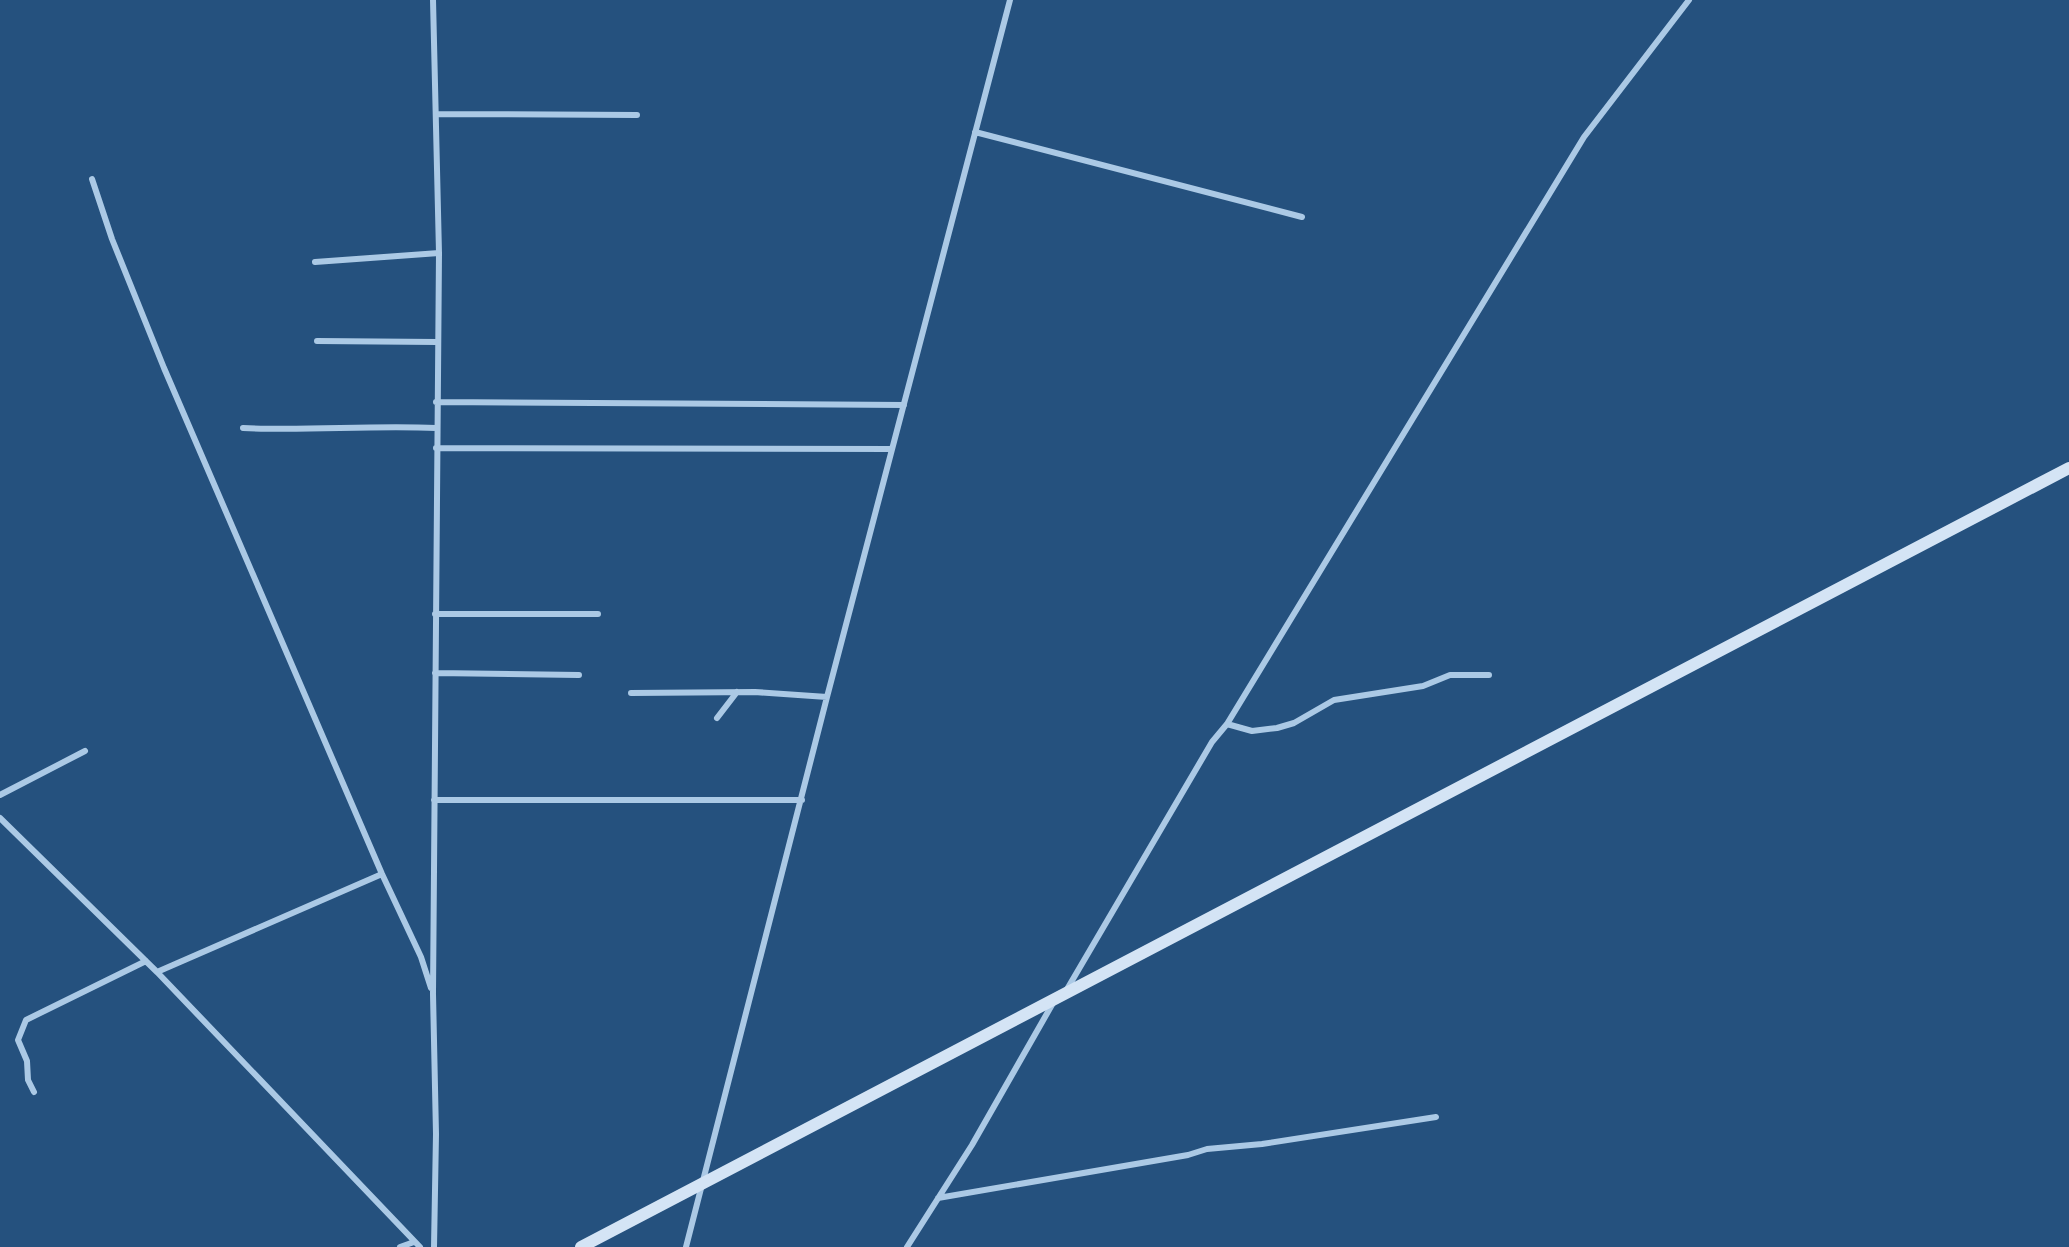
<svg xmlns="http://www.w3.org/2000/svg" width="2069" height="1247" font-family="Commissioner,sans-serif">
  <rect width="100%" height="100%" fill="#25517e"/>
  <g fill="none" stroke-linecap="round" stroke-linejoin="round">
    <path stroke="#abc9e5" stroke-width="6" d="M433,0L439,253L433,994L436,1134L434,1247
      M436,114L637,115
      M975,132L1302,217
      M92,179L112,239L164,368L382,874L421,957L431,988
      M315,262L439,253
      M317,341L437,342
      M436,402L904,405
      M243,428C308,431 372,425 436,428
      M436,448L892,449
      M435,614H598
      M435,673L579,675
      M631,693L755,692L827,697
      M717,718L737,692
      M1227,724L1252,731L1277,728L1294,723L1334,700L1423,686L1450,675H1489
      M0,795L85,751
      M434,800H802
      M0,818L157,972L420,1247
      M157,972L382,874
      M1066,991L1212,742L1227,724L1584,137L1689,0
      M34,1092L28,1080L27,1061L18,1040L26,1020L146,961
      M938,1198L1188,1155L1207,1149L1262,1144L1436,1117
      M400,1247L414,1242
      M686,1247L827,697L1010,0
      M907,1247L972,1145L1053,1003"/>
    <path stroke="#d4e4f5" stroke-width="12" d="M581,1247L2069,468"/>
  </g>
</svg>
